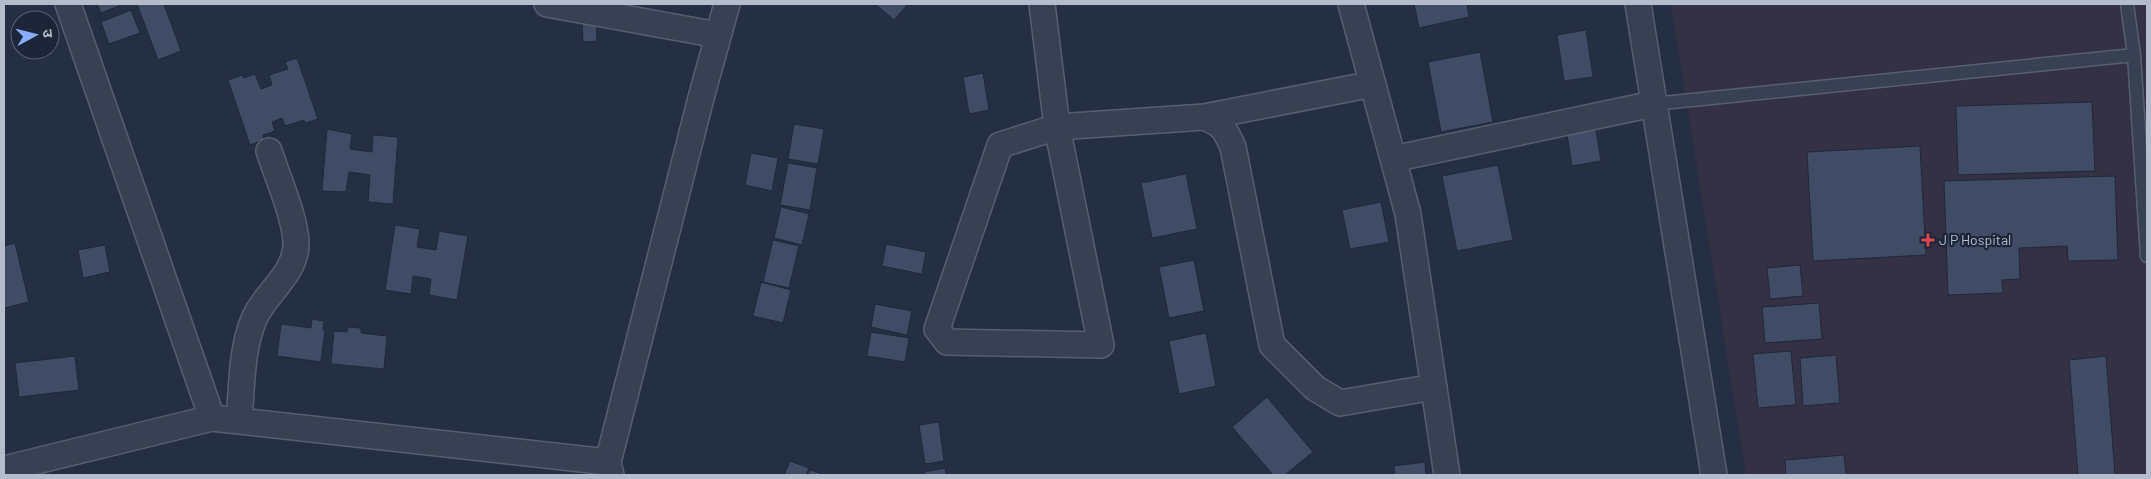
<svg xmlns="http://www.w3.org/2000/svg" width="2151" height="479" font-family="Barlow,'Noto Sans Devanagari',sans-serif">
  <rect width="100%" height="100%" fill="#242f44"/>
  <path fill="#353144" d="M1671,4H2147V475H1746Z"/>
  <path fill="#404b65" stroke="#1f283b" d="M97,4H124L101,13Z
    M137,4H164L181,51L158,60Z
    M875,4H908L894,20Z
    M1414,4H1467L1469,17L1419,28Z
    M131,10L140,33L109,44L101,22Z
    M582,19H596L597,41L583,42Z
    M1586,30L1593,77L1564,81L1557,35Z
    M1480,52L1493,122L1441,132L1428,62Z
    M297,58L318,119L305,123L304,120L285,126L282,118L272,122L275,131L263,135L264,140L250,145L228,80L242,75L244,78L255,74L261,89L272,85L269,75L288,69L285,62Z
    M983,73L989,110L969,114L963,77Z
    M2092,102L2095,171L1958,175L1956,106Z
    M794,124L824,129L818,164L788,159Z
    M327,129L352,134L350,149L372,152L373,135L398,137L393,204L368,202L370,175L349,172L346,192L322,191Z
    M1596,130L1601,161L1572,166L1567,134Z
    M1920,146L1926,255L1813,261L1807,152Z
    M751,153L778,158L772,191L745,185Z
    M788,163L817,168L810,210L780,205Z
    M1498,165L1513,240L1457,251L1442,176Z
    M1186,174L1197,229L1152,238L1141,183Z
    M2115,176L2118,260L2068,261L2067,246L2019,248L2020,279L2002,280L2003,293L1948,295L1944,181Z
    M1381,202L1389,242L1350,249L1342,210Z
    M781,207L809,214L802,245L774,238Z
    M395,225L420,229L417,247L436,250L439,231L468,236L457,300L429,295L431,279L413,276L411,294L385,290Z
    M773,240L799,246L789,288L763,282Z
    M15,243L29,302L4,308V246Z
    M886,244L926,252L922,274L882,266Z
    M105,245L110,272L83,278L78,250Z
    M1194,260L1204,311L1169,318L1159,267Z
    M1800,265L1803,296L1770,299L1767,268Z
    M761,282L791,290L783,323L753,316Z
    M1819,303L1822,339L1765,343L1762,307Z
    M875,304L912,311L907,335L871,327Z
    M312,319L324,321L323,330H325L321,362L277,356L281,324L311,328Z
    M348,327L361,328V333L387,336L384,369L331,364L334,331L347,332Z
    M871,332L909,338L905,362L867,356Z
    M1206,333L1216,386L1179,394L1169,341Z
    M1791,351L1796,405L1758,408L1753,354Z
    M1836,355L1840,403L1803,406L1800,358Z
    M75,356L79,390L19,397L15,363Z
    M2106,356L2115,475H2078L2069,360Z
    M1267,397L1313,452L1285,475H1273L1232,427Z
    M939,422L944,461L925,464L919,425Z
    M1844,455L1846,475H1786L1785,460Z
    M790,461L809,468L806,475H784Z
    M1425,462L1426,475H1395L1394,466Z
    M945,468L946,475H925L924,472Z
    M810,470L825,475H808Z"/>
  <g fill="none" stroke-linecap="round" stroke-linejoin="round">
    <defs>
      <path id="lane" d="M2127,4L2134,55L2147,256
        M1653,104L2134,55"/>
      <path id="street" d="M68,4L212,418
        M547,4L718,35
        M1042,4L1057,127L1101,345L947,342L937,329L1000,145L1057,127L1204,117L1373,84
        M1351,4L1408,214L1447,475
        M1638,4L1714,475
        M1204,117C1222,124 1225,129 1233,147L1272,345L1315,388L1340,403L1434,387
        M1393,159L1653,104
        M239,421C242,387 241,350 254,319C265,293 294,276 296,246C297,221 277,176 269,151
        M4,469L212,418L608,462
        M611,475L608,462L701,98L727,4"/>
    </defs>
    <use href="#lane" stroke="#565f71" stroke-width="15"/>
    <use href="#street" stroke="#565f71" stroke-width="28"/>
    <use href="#lane" stroke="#384153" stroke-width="12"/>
    <use href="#street" stroke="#384153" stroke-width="25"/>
  </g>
  <path fill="#e0444e" stroke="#1d2639" stroke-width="2" d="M1925.5 232.5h5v5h5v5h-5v5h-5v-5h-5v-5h5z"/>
  <g text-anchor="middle" stroke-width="4.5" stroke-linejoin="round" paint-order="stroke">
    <g font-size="14" fill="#b5bdcd" stroke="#1d2639" text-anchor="start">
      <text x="1939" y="245">J P Hospital</text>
    </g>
  </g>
  <rect width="2151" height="479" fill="none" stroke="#b5bdcd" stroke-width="10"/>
  <g transform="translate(35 35) rotate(83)"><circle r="24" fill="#1d2639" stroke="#5a6274"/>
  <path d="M0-4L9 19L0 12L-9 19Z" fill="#89acff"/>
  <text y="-8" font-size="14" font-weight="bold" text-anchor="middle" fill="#b5bdcd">उ</text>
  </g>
</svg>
